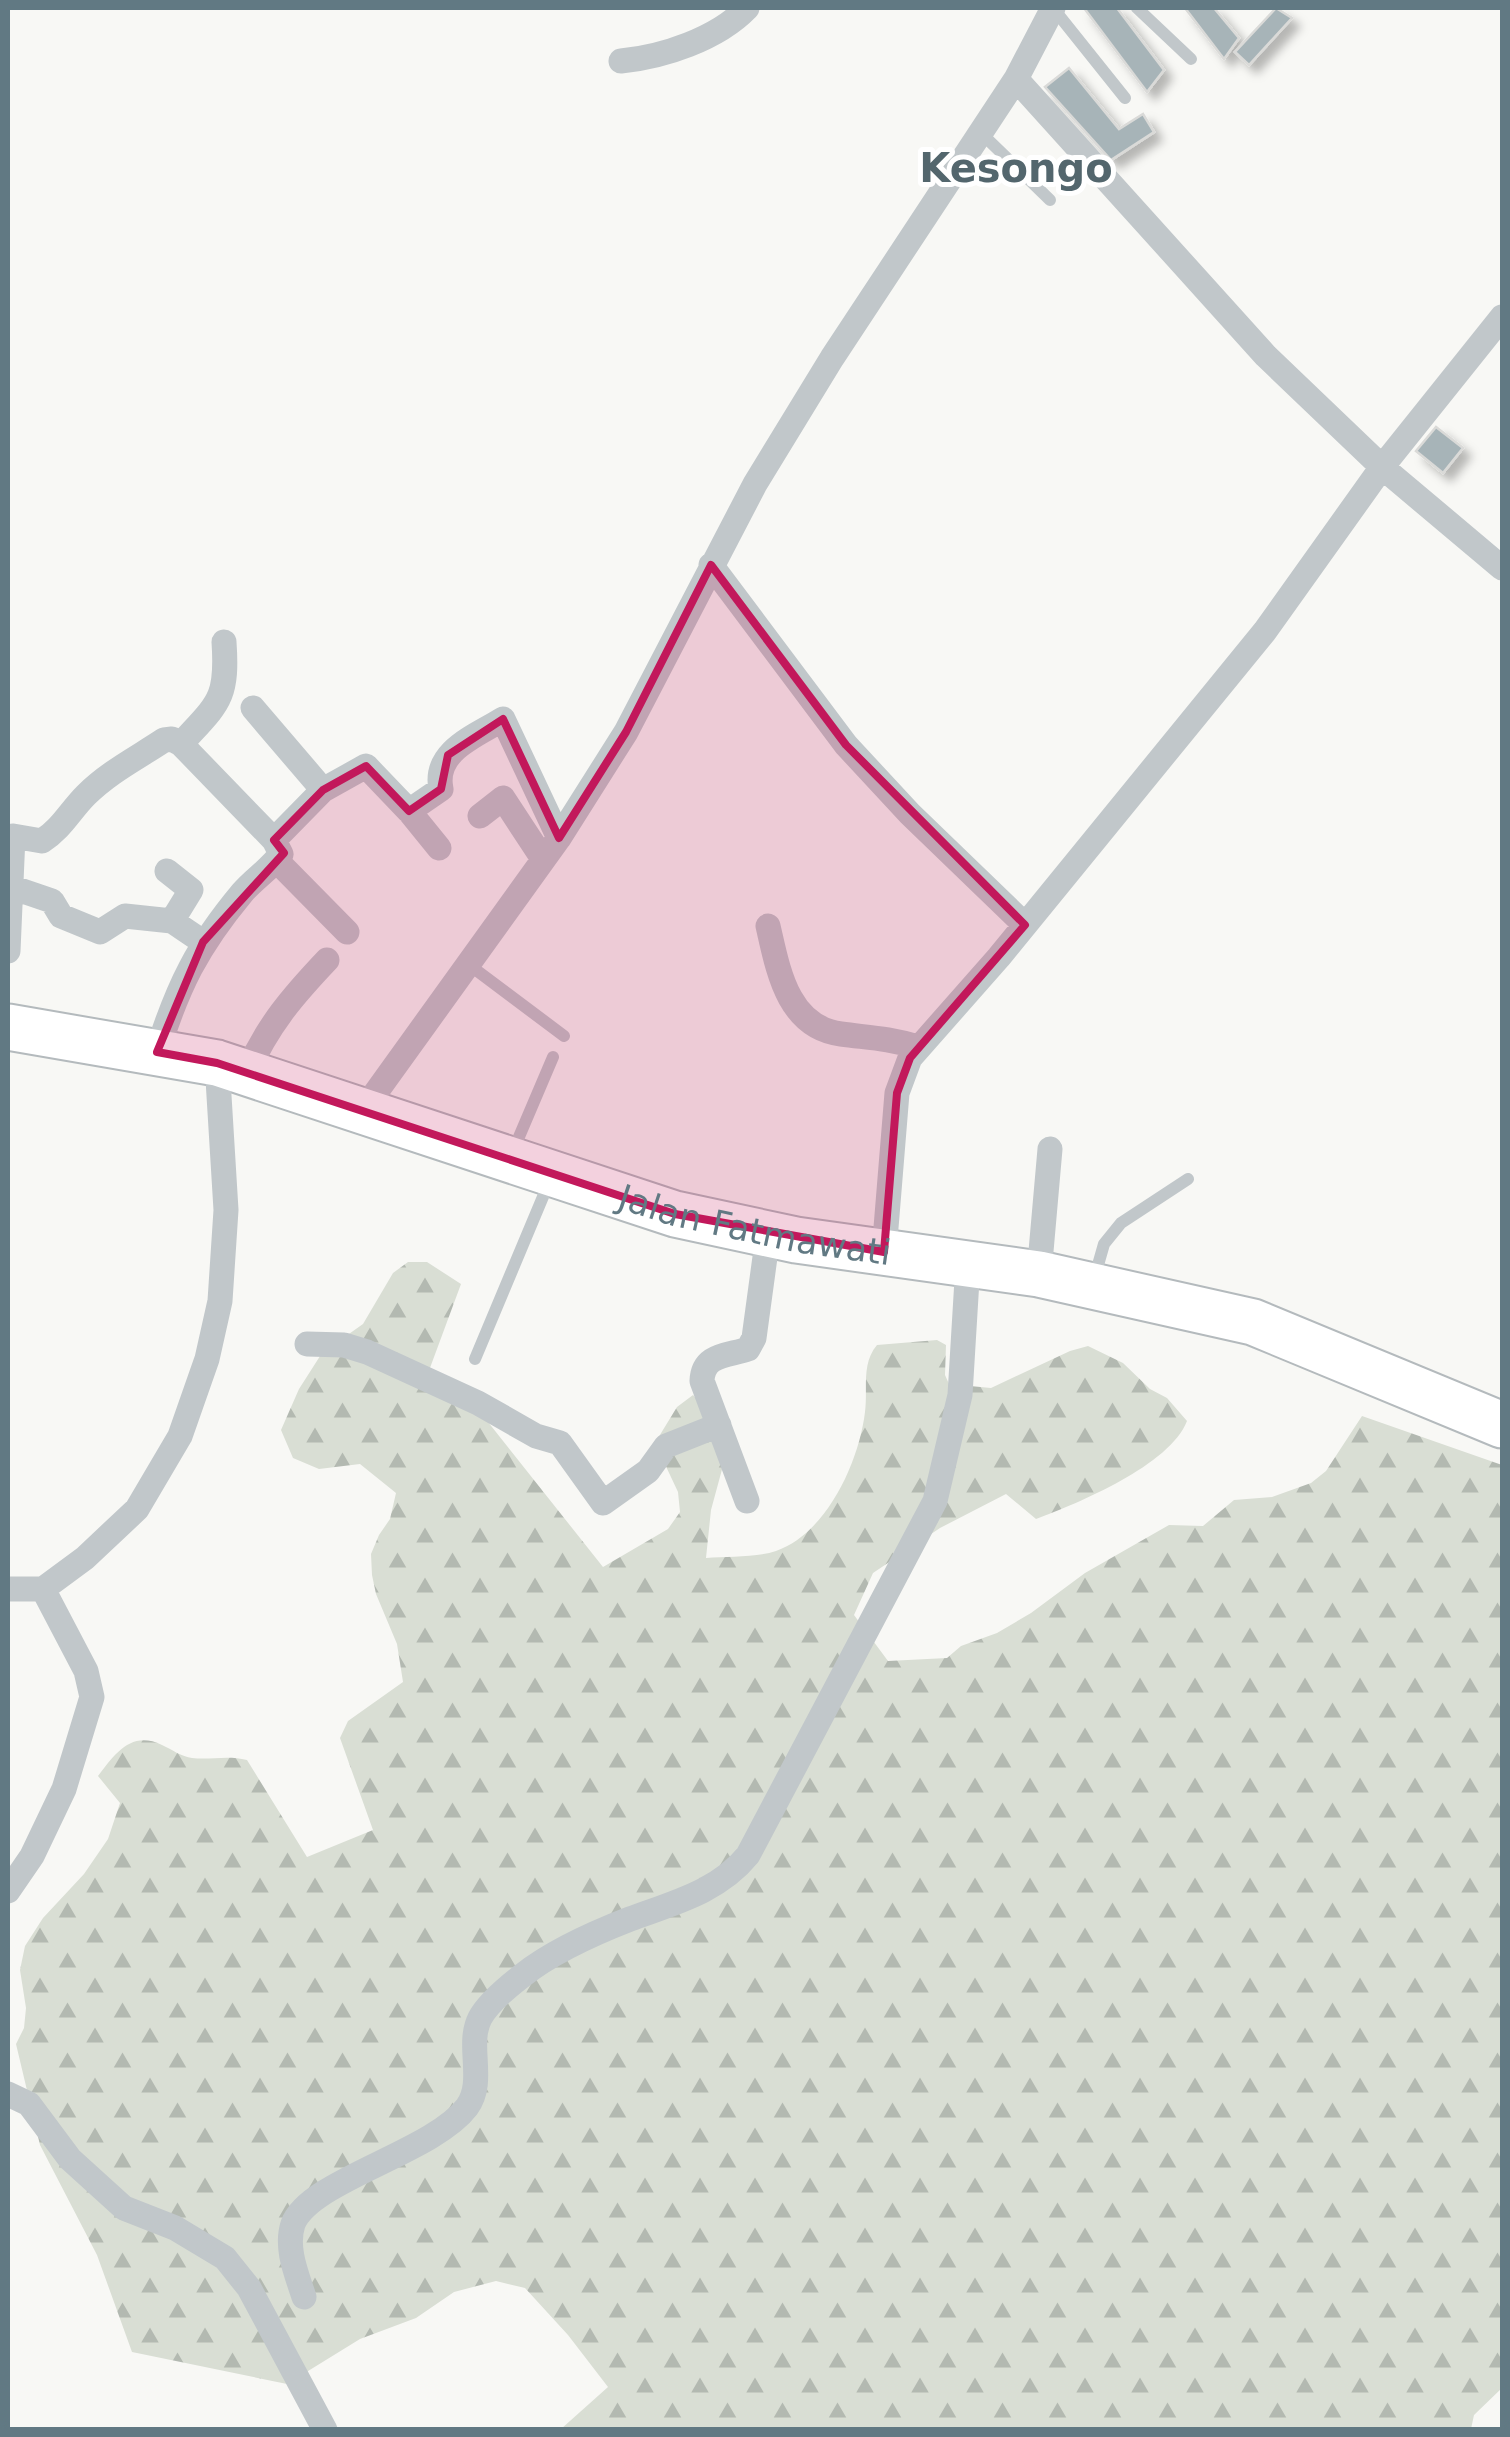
<svg xmlns="http://www.w3.org/2000/svg" width="1510" height="2437" font-family="'DejaVu Sans',sans-serif">
  <defs>
    <pattern id="forest-firs" width="22" height="20" patternUnits="userSpaceOnUse" patternTransform="scale(2.5)"><rect width="22" height="20" fill="#d9ded4"/><path d="M5 1l3.5 6h-7zM16 11l3.5 6h-7z" fill="#b3b9b1"/></pattern>
    <filter id="shadow"><feDropShadow dx="8" dy="8" stdDeviation="5" flood-color="#0004"/></filter>
  </defs>
  <rect width="100%" height="100%" fill="#f8f8f5"/>
  <path fill="url(#forest-firs)" d="M408,1262H427L461,1284L427,1376L488,1422L603,1567L668,1529L680,1512L678,1492L655,1443L677,1407L693,1395L723,1426L727,1451L711,1510L706,1558C727,1556 755,1558 776,1551C827,1533 859,1462 865,1412C868,1388 861,1364 877,1345L937,1340L946,1345L945,1375L949,1384L991,1388L1070,1351L1088,1346L1123,1363L1150,1389L1167,1398L1187,1421C1170,1465 1079,1503 1036,1519L1006,1494L940,1528L873,1573L854,1615L888,1661L947,1658L961,1646L997,1633L1031,1613L1085,1573L1169,1525L1203,1526L1234,1500L1272,1497L1311,1483L1326,1471L1362,1416L1502,1465V2388L1474,2415L1471,2429H561L608,2387L568,2335L525,2288L496,2281L454,2292L416,2318L360,2339L287,2384L132,2352L97,2255L40,2145L16,2044L24,2028L26,2008L20,1970L25,1946L43,1918L84,1874L108,1839L120,1803L98,1776C115,1754 131,1730 162,1745C171,1749 182,1757 192,1758C211,1760 228,1755 247,1760L307,1857L373,1830L340,1738L348,1721L403,1682L397,1644L376,1594L372,1575L371,1554L379,1535L390,1519L396,1493L360,1464L319,1469L293,1458L281,1430L299,1389L322,1353L363,1324L393,1273Z"/>
  <path fill="#a7b4b8" stroke="#dadad8" stroke-width="2.5" filter="url(#shadow)" d="M1084,8H1117L1164,70L1147,92Z
    M1185,8H1214L1239,38L1224,59Z
    M1276,8L1292,18L1249,65L1235,52Z
    M1069,68L1119,129L1143,114L1154,132L1111,160L1045,87Z
    M1436,427L1463,448L1443,473L1416,451Z"/>
  <g fill="none" stroke-linecap="round" stroke-linejoin="round">
    <defs>
      <g id="highway">
        <path id="s1" d="M8,1027L217,1063L675,1214L796,1240L1039,1274L1253,1322L1502,1425"/>
      </g>
    </defs>
    <use href="#highway" stroke="#b4babd" stroke-width="49"/>
    <path stroke="#c1c7ca" stroke-width="12" d="M1053,8L1125,98
      M1137,8L1191,59
      M980,132L1050,200
      M468,964L564,1036
      M513,1151L553,1057
      M1094,1279L1104,1244L1121,1223L1188,1179
      M475,1359L550,1180"/>
    <path stroke="#c1c7ca" stroke-width="25" d="M621,61C663,57 717,39 747,8
      M1016,79L1266,356L1382,467L1502,568
      M711,565L846,745L910,814L1025,925
      M253,708L323,790
      M181,744C218,703 228,700 224,642
      M409,811L439,848
      M480,816L503,798L543,859
      M274,840L323,790L366,766L409,811L441,789C433,751 476,736 503,719L559,838
      M276,860L347,932
      M167,871L191,890L172,921
      M11,887L52,901L61,916L100,932L125,916L172,921L203,942
      M768,926C778,969 787,1027 841,1034C872,1038 887,1038 918,1047
      M8,951L13,836L42,841C62,828 70,811 86,795C109,772 137,758 164,740L172,739L181,744L274,840L281,854C270,869 254,879 242,893C197,947 178,986 157,1052
      M247,1072C268,1025 292,997 327,960
      M364,1109L559,838L626,732L755,484L832,358L1016,79L1053,8
      M884,1252L897,1093L910,1058L999,957L1265,631L1382,467L1502,317
      M1039,1274L1050,1149
      M307,1344L344,1345L367,1352L478,1403L536,1436L560,1443L603,1503L648,1471L666,1446L719,1425
      M747,1501L702,1381C703,1354 727,1356 748,1349L754,1338L768,1235
      M8,1589H43L85,1558L137,1509L180,1436L207,1359L220,1301L226,1210L217,1063
      M8,1891L32,1856L64,1789L92,1697L86,1671L43,1589
      M8,2094L29,2104L70,2159L124,2208L175,2228L225,2258L249,2288L325,2430
      M304,2297C297,2275 285,2248 293,2224C310,2180 432,2153 467,2107C486,2081 466,2045 480,2018C488,2003 510,1985 523,1975C553,1951 594,1933 630,1919C673,1903 718,1892 748,1855L935,1501L960,1395L968,1263"/>
    <use href="#highway" stroke="#fff" stroke-width="45"/>
  </g>
  <path fill="#c2185b" fill-opacity="0.2" stroke="#c2185b" stroke-width="8" stroke-linejoin="round" d="M711,565L846,745L1025,925L910,1058L897,1093L884,1252L675,1214L217,1063L157,1052L203,942L284,853L274,840L323,790L366,766L409,811L441,789L448,755L503,719L559,838L626,732Z"/>
  <g text-anchor="middle" stroke-width="10" stroke-linejoin="round" paint-order="stroke">
    <g font-size="35" fill="#617983" stroke="#fff">
      <text dy="12" stroke="none"><textPath href="#s1" startOffset="775">Jalan Fatmawati</textPath></text>
    </g>
    <g font-size="40" font-weight="bold" fill="#53666d" stroke="#fff">
      <text x="1016" y="182">Kesongo</text>
    </g>
  </g>
  <rect width="1510" height="2437" fill="none" stroke="#617983" stroke-width="20"/>
</svg>
